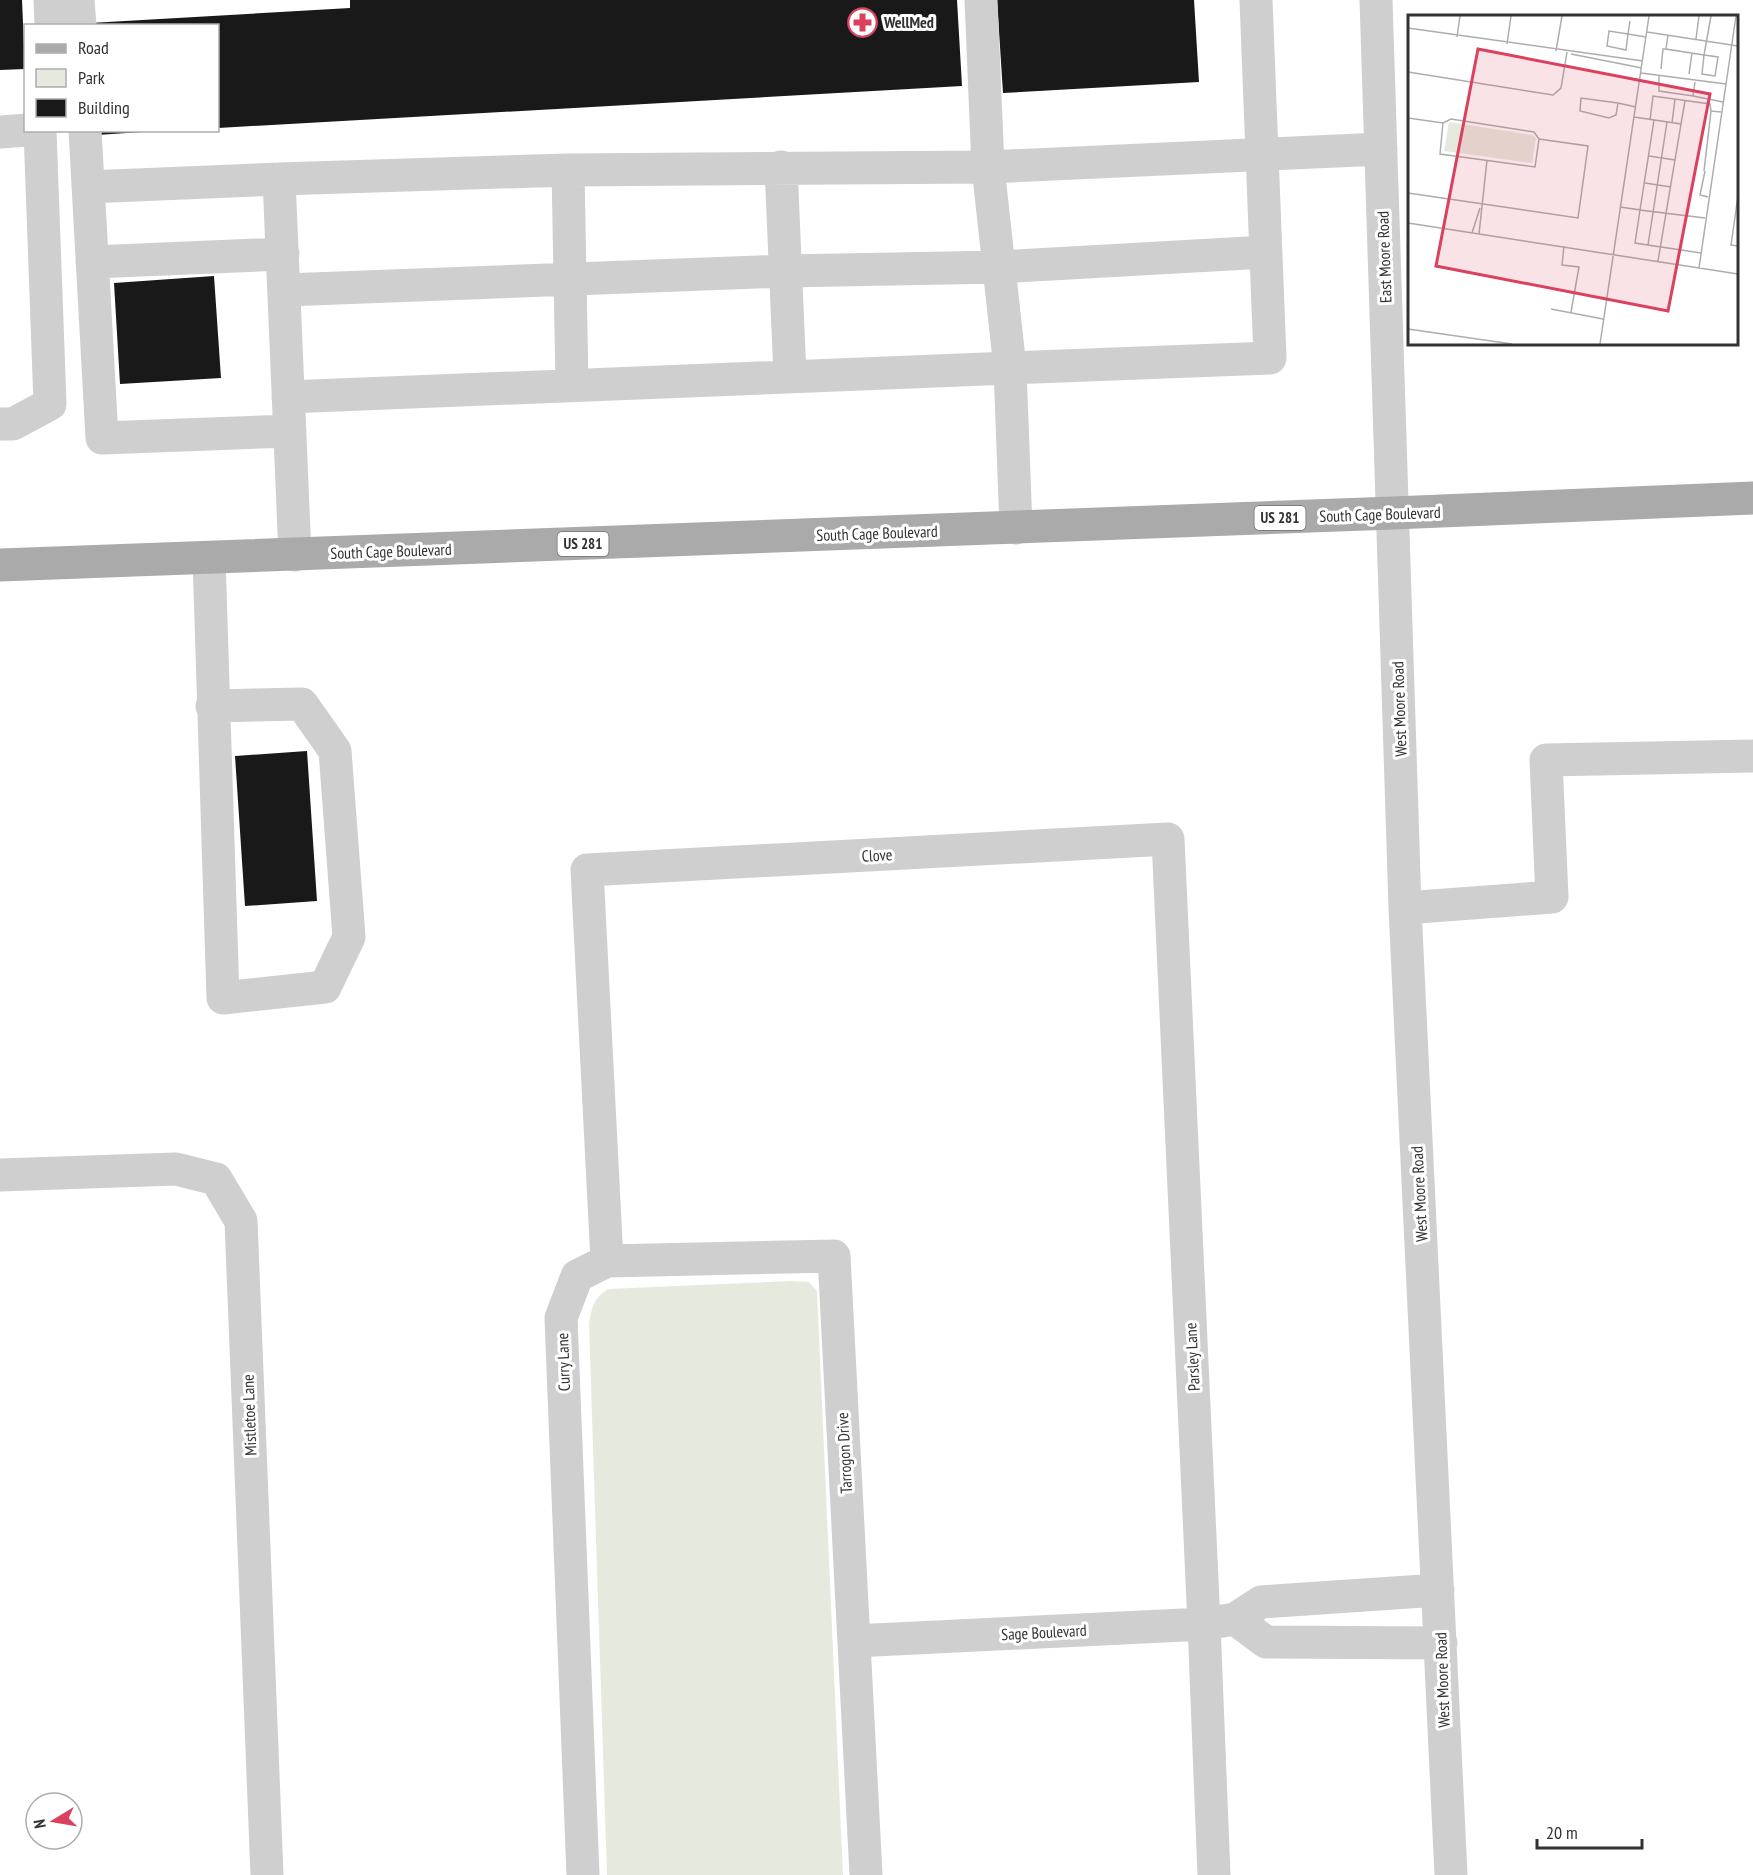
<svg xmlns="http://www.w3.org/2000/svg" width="1753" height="1875" font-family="'PT Sans Narrow',sans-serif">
  <rect width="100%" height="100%" fill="#fff"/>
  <path fill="#e6eade" d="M791,1281L809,1282L817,1291L843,1875H607L589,1324C592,1308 593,1298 608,1289Z"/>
  <path fill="#191919" d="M0,0H22L25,69L0,70Z
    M350,0H957L962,86L218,128V26H90V23L350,8Z
    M997,0H1194L1199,82L1003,93Z
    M96,130H142V132L97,135Z
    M214,276L221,378L120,384L114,283Z
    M307,751L317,901L245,906L235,756Z"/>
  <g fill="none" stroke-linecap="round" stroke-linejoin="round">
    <path stroke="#cfcfcf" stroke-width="33" d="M50,0L51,26
      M78,0L80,26
      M1376,0L1405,908L1451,1875
      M85,130L102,438L290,431
      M0,132L28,130
      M781,167L790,376
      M568,170L572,385
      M88,187L279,179
      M92,262L283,254
      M285,290L785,271L1000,267L1266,252
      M288,397L1010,368L988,167L981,0
      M0,424H13L50,404L40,130
      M1016,528L1010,368L1270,358L1256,0
      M295,555L279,179L568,170L988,167L1381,149
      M209,558L223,998L325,987L349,937L335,751L302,704L212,706
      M1405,908L1552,897L1546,760L1753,756
      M0,1175L176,1169L216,1179L241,1221L267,1875
      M607,1261L587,870L1168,839L1204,1624L1214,1875
      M1235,1619L1266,1642L1441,1643
      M854,1641L1204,1624L1235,1619L1261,1602L1438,1590
      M583,1875L561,1318L577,1276L607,1261L834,1256L866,1875"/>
    <path stroke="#aaa" stroke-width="33" d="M0,565L1393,513L1753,498"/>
  </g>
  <defs>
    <symbol id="pharmacy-ring" viewBox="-11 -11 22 22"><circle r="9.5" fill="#fff" stroke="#db415e" stroke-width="1.5"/><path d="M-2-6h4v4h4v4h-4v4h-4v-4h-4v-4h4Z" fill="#db415e"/></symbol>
  </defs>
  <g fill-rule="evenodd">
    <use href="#pharmacy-ring" x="846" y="6" width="33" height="33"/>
  </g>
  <g text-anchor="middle" stroke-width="6" stroke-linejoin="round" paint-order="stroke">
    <g fill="#fff" stroke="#707070" stroke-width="1.5">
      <rect x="1254.5" y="506" width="51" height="24" rx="4.5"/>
      <rect x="557.5" y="532" width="51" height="24" rx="4.5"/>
    </g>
    <g font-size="15" font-weight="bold" fill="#323232">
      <text x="1280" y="523">US 281</text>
      <text x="583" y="549">US 281</text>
    </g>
    <g font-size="16" font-weight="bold" fill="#323232" stroke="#fff" text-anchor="start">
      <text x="884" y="28">WellMed</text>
    </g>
    <g font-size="16" fill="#323232" stroke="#fff">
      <text transform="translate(1384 257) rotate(-92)" y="6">East Moore Road</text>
      <text transform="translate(1380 514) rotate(-2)" y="6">South Cage Boulevard</text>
      <text transform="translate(877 533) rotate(-2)" y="6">South Cage Boulevard</text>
      <text transform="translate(391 551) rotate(-2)" y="6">South Cage Boulevard</text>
      <text transform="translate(1399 709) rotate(-92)" y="6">West Moore Road</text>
      <text transform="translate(877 855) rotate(-3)" y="6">Clove</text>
      <text transform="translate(1419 1194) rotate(-93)" y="6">West Moore Road</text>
      <text transform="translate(1192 1357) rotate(-93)" y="6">Parsley Lane</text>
      <text transform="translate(563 1362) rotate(-92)" y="6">Curry Lane</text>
      <text transform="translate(249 1415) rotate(-92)" y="6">Mistletoe Lane</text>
      <text transform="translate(844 1453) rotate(-93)" y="6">Tarrogon Drive</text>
      <text transform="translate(1044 1632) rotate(-3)" y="6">Sage Boulevard</text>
      <text transform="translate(1442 1680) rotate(-92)" y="6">West Moore Road</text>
    </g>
  </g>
  <g transform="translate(1408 15)">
    <rect width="330" height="330" fill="#fff"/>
    <path d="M41,107L124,120L128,123L124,148L36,136Z" fill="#e6eade"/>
    <path fill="none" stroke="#adadad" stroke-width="1.5" d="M222,6L220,19L218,35L199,31L201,16L220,19L238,22M0,13L235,46M239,17L330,31M260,20L258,34L296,40L310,42L307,61L294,59L296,40L303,1M49,22L52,1M288,24L291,1M99,29L103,1M148,36L154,1M163,39L234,53M253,54L255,34H258M0,57L145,80L153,73L159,37M233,58L318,69M281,59L284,38M251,61V76L285,81L287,67M285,81L315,87M210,88L208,100L201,103L172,96L173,83L210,88L228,92M226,102L273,109L250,246M0,103L35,108L43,104L126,117L131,124L180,131L170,203L0,178M242,105L245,81L302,89L303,96M246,105L232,195L297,203M35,108L32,139L127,152L131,124M264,108L267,84M273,109L277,86M241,141L267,145M296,156L303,96L313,97M297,156L292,180L300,182M237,168L263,172M330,181L323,230L330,231M212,192L232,195L227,228L293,238M0,208L330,259M64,218L72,193M71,219L79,145M240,230L259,107M156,231L154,250L171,252L163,297M291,253L328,1M143,294L195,304M0,314L104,329M192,329L241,1"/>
    <path fill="#db415e" fill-opacity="0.15" stroke="#db415e" stroke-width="3" d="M70,34L302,79L260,296L28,251Z"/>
    <rect width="330" height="330" fill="none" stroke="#323232" stroke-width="3"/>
  </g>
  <rect x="24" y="24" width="195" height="108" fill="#ffffff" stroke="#adadad" stroke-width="1.5"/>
  <rect x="36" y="44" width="30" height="9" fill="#aaaaaa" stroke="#adadad" stroke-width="1.5"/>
  <text x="78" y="54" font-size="18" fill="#323232">Road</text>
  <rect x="36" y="69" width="30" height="18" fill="#e6eade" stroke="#adadad" stroke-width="1.5"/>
  <text x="78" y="84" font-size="18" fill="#323232">Park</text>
  <rect x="36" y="99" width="30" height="18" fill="#191919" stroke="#adadad" stroke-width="1.5"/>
  <text x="78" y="114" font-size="18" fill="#323232">Building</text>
  <g transform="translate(54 1821) rotate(259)"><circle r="28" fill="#ffffff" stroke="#adadad" stroke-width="1.5"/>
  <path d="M0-4.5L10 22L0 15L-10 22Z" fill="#db415e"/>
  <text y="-9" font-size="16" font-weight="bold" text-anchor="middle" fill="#323232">N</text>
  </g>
  <path d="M1537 1839v9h105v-9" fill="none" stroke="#323232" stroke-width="3"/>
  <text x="1546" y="1839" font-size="18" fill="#323232" stroke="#ffffff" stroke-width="4.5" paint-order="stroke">20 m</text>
</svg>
